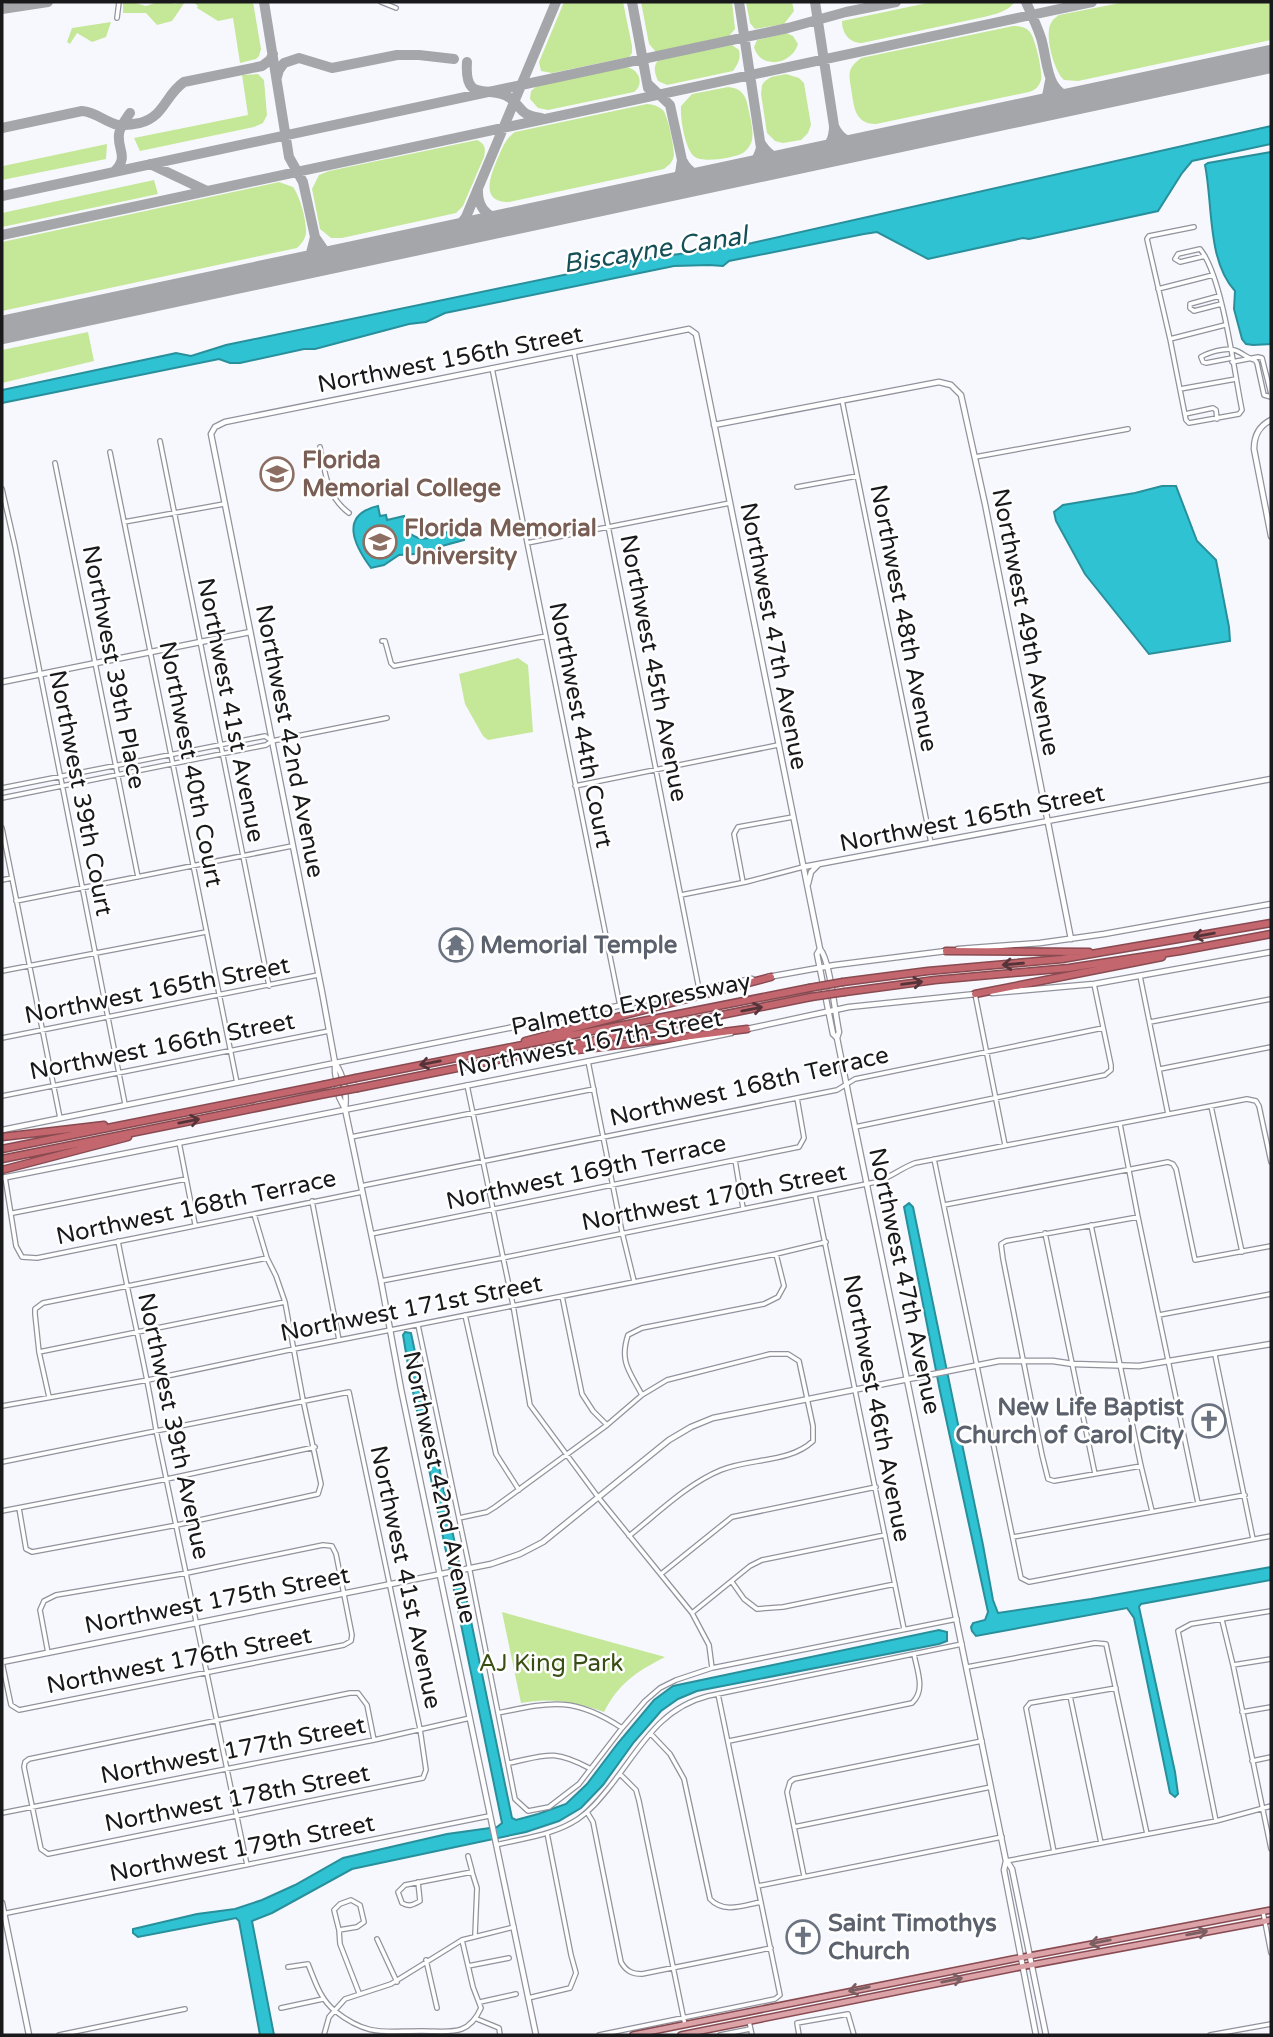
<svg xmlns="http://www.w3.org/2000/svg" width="1273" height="2037" font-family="'Varela Round',sans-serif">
  <rect width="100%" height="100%" fill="#f7f8fe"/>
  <path fill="#c5e798" d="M123,2H132L146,6L158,2H173V4L185,2L172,21L157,25L146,13H123Z
    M193,2H253L261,49L259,56L256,59L240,63L233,18L218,21L197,8L198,6Z
    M564,2H623L632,46V53L629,57L552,73L541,71L539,62Z
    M641,2H732L735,29L729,36L656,52L649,44Z
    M746,2H792L794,11L784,24L755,29L750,23Z
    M932,2L1014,3C1007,12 995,14 984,17L862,43C849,43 842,33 842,21Z
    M1125,2H1271V40L1078,81L1064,80C1054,71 1044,35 1051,23C1053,19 1055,18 1059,15Z
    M111,22L106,37L92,42L77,33L70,44L67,42L72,28Z
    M1013,26C1019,26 1025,27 1029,31C1035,36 1043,72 1041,80C1039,87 1035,90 1029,92L876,124C854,124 854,106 851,88C850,82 849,76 850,71C852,65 856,62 861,58Z
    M786,33L793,36L798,44C792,65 760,70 754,47L757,40Z
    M732,45L739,50C741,58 738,64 733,71L667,85L658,81C655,74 652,66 659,60Z
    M625,67C639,68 645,84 634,92L548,110L538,108L530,99L531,91L537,86Z
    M258,74L264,80L267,115L263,123L254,127L140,151L134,138L248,115L242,75Z
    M786,74L799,78L804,83L811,125L808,133L801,140L783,143L775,141L767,133L761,94L762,85L765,81L771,77Z
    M728,87C741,88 746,95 748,107C750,117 754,130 752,140C751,145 747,150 743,153C734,158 703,163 695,157C685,150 680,118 681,106L692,94Z
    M647,104C653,104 658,106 663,110C668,116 674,147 674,155C673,162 669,165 664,169L509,202C480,202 490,177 497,160C502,149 505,139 515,132Z
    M477,140C485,144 486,148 484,157L463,206L456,213L342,238H331L320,229L312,189L319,175L329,171Z
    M107,144L106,159L2,180V161L3,166Z
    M154,180L158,194L2,227V213Z
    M279,182L293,187C300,196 307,222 306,233C305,240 301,244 297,248L2,311V242Z
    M88,332L94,361L2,383V350Z
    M518,658L528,665L533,732L488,740L483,736L465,704L459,674Z
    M502,1612L665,1657C636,1672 619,1683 604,1712C576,1702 550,1697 521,1703Z"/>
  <path fill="#2fc2d2" stroke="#288f9b" stroke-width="2" d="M1271,126V144L1192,161L1182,173L1158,211L1029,239L1023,238L928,259L877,232L864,234L729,261L723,266L709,265L674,266L445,313L426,322L409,324L315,349H304L240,363H230L219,359L2,403V390L167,355L176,353L191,356L226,345L631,261C671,254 712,251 752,243Z
    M1271,152V344L1253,345L1246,344L1242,339L1234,309L1235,291C1207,261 1213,204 1205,165L1208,163Z
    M1162,486H1176L1197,541L1216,560L1229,627L1230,641L1149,654L1085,574L1056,521L1054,512L1063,505L1135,493Z
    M378,506L380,516L386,515L387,520L404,516L406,530C423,547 434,534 452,531L463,535L464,540L442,546L431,553L399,555L384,565L371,568C354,545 339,515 378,506Z
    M909,1203L913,1207L983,1545L993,1600L998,1613L1091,1599L1271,1567V1580L1141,1604L1139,1607L1175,1772L1178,1794L1175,1797L1170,1793L1134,1618L1127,1608L976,1636L972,1631L971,1627L973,1623L985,1620L988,1612L940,1391L904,1207Z
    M405,1332L411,1333L418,1366L512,1818L516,1820L538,1814L566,1804L587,1784L618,1743L654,1700L673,1686L939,1630L947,1632V1641L939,1644L697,1691L678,1699L661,1711L634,1742L603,1785L581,1808L559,1821L526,1832L352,1869L272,1913L252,1921L274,2035H260L239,1921L236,1918L138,1937L133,1933V1929L197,1914L235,1909L262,1900L295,1885L343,1858L447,1834L497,1827L502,1823L410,1377L403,1335Z"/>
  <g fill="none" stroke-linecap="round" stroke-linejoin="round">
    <path stroke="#a4a6aa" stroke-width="10" d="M264,2L289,157L303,182L315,237L311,253L307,260L296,267
      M632,2L648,88
      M815,2L834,126C834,140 829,147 818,156
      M1026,2C1031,13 1037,26 1041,38C1049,65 1044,92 1077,101
      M2,9L48,2
      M467,62C464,106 490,83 510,98C524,109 519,115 541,118
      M277,77L279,70L284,63L299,58L332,68L397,55H419L454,59
      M648,84L670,105L682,160L680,173L674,183L667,188
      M1034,110L1047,96L1050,81
      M834,126C840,139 849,143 862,146
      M2,128L82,111C96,112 105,122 118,125C125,126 133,124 140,123C165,116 165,95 184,82L262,66L270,60L273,54
      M760,142C767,154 775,159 789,162
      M682,160C689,174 700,178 715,178
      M150,164L207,191
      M115,171C129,156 117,150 119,134C120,126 126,119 130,113
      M738,173C751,168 757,162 761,148L739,2
      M478,190C477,211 492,221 512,221
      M2,196L788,28L846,12L896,2
      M2,235L1092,2
      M440,236L455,231L466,217L556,2
      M315,237L324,250L341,257"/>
    <path stroke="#a4a6aa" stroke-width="28" d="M2,330L1271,59"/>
    <defs>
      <path id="street" d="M381,2L396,8
        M117,18L119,2
        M1194,227L1149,236L1147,239L1170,339L1186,420L1189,423L1239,414L1242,410C1234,372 1223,277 1200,249L1178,254L1175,259L1180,262L1205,256
        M1158,289L1213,275
        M1219,296L1190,304V308L1194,311L1221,304
        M1170,339L1225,325
        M574,353L699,989
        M1232,358L1206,363L1203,362L1201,357C1207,353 1225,347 1234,350C1242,352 1246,358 1255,360L1257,363L1264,395L1271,397
        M1232,362L1258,357L1262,358L1271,394
        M492,368L620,1006
        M1180,389L1236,379
        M842,400L931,843
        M1185,414L1213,408L1216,410L1217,419
        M160,441L269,986
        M320,447C325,473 327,497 349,513
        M110,452L237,1083
        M975,457L1128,429
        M55,463L138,877
        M797,487L857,476
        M2,489L15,546L125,1104
        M124,522L224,504
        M527,543L730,503
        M382,641H385L391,663L394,666L546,636
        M575,786L778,745
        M2,788L265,736L272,741
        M2,798L266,745L272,741L387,718
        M2,828L60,1118
        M2,880L12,878
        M743,882L734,834L738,827L793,817
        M681,895L746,882L803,867
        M16,901L292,846
        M2,971L206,932
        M1140,976L1168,1114
        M975,994L1005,1145
        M1150,1022L1271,999
        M2,1038L318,975
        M588,1061L622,1232L634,1281
        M1160,1069L1271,1047
        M467,1085L513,1305L530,1405L598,1497L692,1613L709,1645L712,1668
        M2,1096L329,1031
        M1211,1106L1242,1252
        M1120,1124L1138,1217L1198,1503
        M855,1127L1105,1075L1111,1070V1065L1094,984
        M351,1137L594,1089
        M179,1142L195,1224
        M934,1159L1021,1578L1029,1582L1271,1536
        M735,1160L743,1208
        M5,1177L16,1246L22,1257L37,1258L362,1192
        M361,1186L797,1098L837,1090L855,1079L1103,1028
        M815,1195L904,1629
        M312,1201L339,1340
        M944,1205L1168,1162L1173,1164L1176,1169L1195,1260L1271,1246
        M13,1213L186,1179
        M1138,1217L1006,1241L1001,1244L1003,1259L1042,1455L1048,1479L1054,1481L1141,1466
        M1091,1225L1141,1466L1152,1511
        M1045,1233L1095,1474
        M371,1234L799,1147L804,1138L797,1098
        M118,1241C130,1304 146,1367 156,1430L247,1865
        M381,1281L502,1258L876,1182C890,1178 901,1168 915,1163L1247,1099L1256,1101L1259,1106L1271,1162
        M562,1296L582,1394L593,1411L607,1425
        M465,1315L496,1454L519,1490
        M1159,1315L1271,1294
        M418,1325L468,1561L515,1799L528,1811L549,1807L579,1784L622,1728L645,1701L660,1688L676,1680L712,1668L957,1619
        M39,1352L285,1302
        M1215,1355L1253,1539
        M642,1395C630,1372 619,1362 628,1335L642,1328L764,1304L778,1297L784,1286L776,1254
        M49,1397L39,1352L35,1314V1309L43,1303L267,1258
        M2,1406L148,1380L294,1349L776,1254L826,1242
        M2,1462L349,1392L420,1729L426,1770L423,1778L48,1854L41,1849L24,1767L25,1762L29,1759L350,1693H358L367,1705L374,1740
        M19,1508L26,1549L32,1552L177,1525L318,1494L321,1484L303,1400L285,1302L276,1276L267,1258L254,1214
        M2,1511L167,1479L315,1447
        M459,1518L487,1512L495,1507L607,1425L642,1395L667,1380L770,1354H788L799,1361L813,1426V1441C790,1463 750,1458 721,1470C687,1484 658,1513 629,1536
        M1013,1537L1245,1495
        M661,1574L732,1517L876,1487
        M732,1582L744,1599L757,1609L783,1607L895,1584
        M692,1613L750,1566L762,1560L885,1535
        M1222,1620L1233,1665L1271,1849
        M2,1662L11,1705L19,1710L344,1645L351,1641L352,1635L336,1554L332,1546L323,1545L187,1573L56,1595L44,1601L40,1610L48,1653
        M1233,1665L1271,1659
        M967,1667L1095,1643L1106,1644L1147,1834
        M1070,1696L1101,1843
        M1242,1712L1271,1707
        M498,1713C551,1702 574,1696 622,1728
        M651,1734L670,1754L684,1779L710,1899C724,1914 744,1905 761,1902
        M729,1741L912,1703C926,1690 917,1671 914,1654
        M1252,1761L1271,1757
        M509,1763C547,1755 553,1749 589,1768
        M620,1774L636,1790L639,1801L685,2025
        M587,1812L593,1822L621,1962C626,1971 632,1974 642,1974L771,1948
        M2,1813L374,1740L470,1718
        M1216,1821L1178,1631L1191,1624L1271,1611
        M794,1827L991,1787
        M496,1845C524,1838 554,1835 578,1819C590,1811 599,1800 608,1789C639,1751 657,1709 708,1696L962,1644
        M1054,1852L1026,1708L1030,1703L1116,1688
        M468,1856L472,1871
        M1006,1861L1216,1821L1271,1806
        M804,1876L787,1792L790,1782L794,1779L982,1741
        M418,1882L420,1901C413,1905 409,1907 402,1903L398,1892L405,1885L472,1872L477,1888L475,1935
        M758,1886L1002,1837
        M351,1900L360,1905L364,1922L357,1927L339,1930L334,1910L340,1904Z
        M1263,1912L1271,1953
        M2,1914L489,1816
        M339,1930L340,1944L359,1993
        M377,1939L397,1982
        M426,1960L437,2008
        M468,1966L509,1958
        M288,1967L308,1964C315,1981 320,1999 335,2011C368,2037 384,2031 422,2031C450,2031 468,2037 481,2008L473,1987L462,1940
        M528,1998L570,1988L576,1973L571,1955L547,1833
        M480,2002L516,1994
        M281,2008L323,1999
        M477,2019L499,2028L500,2035
        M749,2021L752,2035
        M59,2035L185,2009
        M324,2035L329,2017L345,1999L391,1984L462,1940L514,1927
        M599,2035L775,1999L780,1995L718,1694
        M720,2035L750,2029
        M799,2035L797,2023L848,2014L854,2035
        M1210,2035L1271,2024"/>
      <path id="secondary" d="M1271,420C1259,426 1254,435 1254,449L1271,536
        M714,425L939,382L951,385L961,395L985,504L1071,939
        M2,682L250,632
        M803,867L1271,779
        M808,884L811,872L818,865
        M820,949L817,954L833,1034L837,1038
        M958,949L1040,943L1104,934L1271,904
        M768,977L835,965L946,951
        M992,993L1094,984L1271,952
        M747,1029L849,1007L976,994
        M335,1063C344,1075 347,1094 345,1108
        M2,1130L752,979
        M2,1178L731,1033
        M2,1662L491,1564L520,1554L543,1542L669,1440L691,1427L713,1418L999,1361H1053L1073,1364L1139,1366L1271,1344
        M1007,1861L1012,1869L1046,2035
        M2,1903L29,2035
        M536,2035L401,1389L381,1281L351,1137L345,1109L339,1097L335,1072V1063L322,992L211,434L215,427L225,422L689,329L696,334L820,949C830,960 835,1014 839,1032L837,1038L855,1127L1006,1861L1004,1870L1036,2035"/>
      <path id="primary" d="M633,2035L1013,1959L1271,1910
        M681,2035L1015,1968L1271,1920"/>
      <path id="highway" d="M946,951L1089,952
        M843,982L928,971L1062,959L1271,923
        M845,992L935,980L1069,968L1180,951L1271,934
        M975,994L1162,957
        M525,1041L771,977
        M537,1055L747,1029
        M356,1078L809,988
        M358,1088L811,997
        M2,1137L104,1125
        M2,1149L323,1085
        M2,1159L325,1094
        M2,1170L128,1137"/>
    </defs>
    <use href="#street" stroke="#92929d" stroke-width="6"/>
    <use href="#secondary" stroke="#92929d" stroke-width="7"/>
    <use href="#primary" stroke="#884b51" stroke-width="8"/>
    <use href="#highway" stroke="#884b51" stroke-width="9"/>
    <use href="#street" stroke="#fff" stroke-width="3.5"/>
    <use href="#secondary" stroke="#fff" stroke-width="4.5"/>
    <use href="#primary" stroke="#dba3a8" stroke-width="5"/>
    <use href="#highway" stroke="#c3666e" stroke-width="6"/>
    <defs>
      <path id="highway-bridge" d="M809,988L843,982
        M811,997L845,992
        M323,1085L356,1078
        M325,1094L358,1088"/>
    </defs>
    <use href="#highway-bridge" stroke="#884b51" stroke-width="9" stroke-linecap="butt"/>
    <use href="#highway-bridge" stroke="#c3666e" stroke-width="6"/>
  </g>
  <defs><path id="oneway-shaft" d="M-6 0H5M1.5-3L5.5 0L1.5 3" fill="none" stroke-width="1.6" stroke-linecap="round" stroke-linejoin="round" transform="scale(1.75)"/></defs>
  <g stroke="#543439">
    <use href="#oneway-shaft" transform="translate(1204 935) rotate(170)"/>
    <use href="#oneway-shaft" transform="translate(1013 964) rotate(175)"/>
    <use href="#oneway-shaft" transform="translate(912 983) rotate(-8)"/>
    <use href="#oneway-shaft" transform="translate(752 1009) rotate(-11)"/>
    <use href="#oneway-shaft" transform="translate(430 1063) rotate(169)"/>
    <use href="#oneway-shaft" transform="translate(189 1121) rotate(-11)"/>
  </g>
  <g stroke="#7a5e62">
    <use href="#oneway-shaft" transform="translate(1197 1933) rotate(-10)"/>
    <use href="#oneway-shaft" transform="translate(1100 1942) rotate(169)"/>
    <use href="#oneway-shaft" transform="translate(952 1980) rotate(-11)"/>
    <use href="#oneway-shaft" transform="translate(859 1989) rotate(168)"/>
  </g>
  <defs>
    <symbol id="school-ring" viewBox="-11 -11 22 22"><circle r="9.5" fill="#fff" stroke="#8d6e63" stroke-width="1.5"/><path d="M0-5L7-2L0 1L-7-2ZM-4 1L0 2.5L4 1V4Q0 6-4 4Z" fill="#8d6e63"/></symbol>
    <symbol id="university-ring" viewBox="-11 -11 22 22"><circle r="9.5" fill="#fff" stroke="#8d6e63" stroke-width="1.5"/><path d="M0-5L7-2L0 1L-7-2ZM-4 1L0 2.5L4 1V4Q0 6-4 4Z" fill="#8d6e63"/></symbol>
    <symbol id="temple-ring" viewBox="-11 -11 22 22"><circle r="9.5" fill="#fff" stroke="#6b7280" stroke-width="1.5"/><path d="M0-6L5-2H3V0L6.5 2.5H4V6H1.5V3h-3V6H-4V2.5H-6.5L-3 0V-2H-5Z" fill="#6b7280"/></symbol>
    <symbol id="church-ring" viewBox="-11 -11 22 22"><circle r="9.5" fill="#fff" stroke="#6b7280" stroke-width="1.5"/><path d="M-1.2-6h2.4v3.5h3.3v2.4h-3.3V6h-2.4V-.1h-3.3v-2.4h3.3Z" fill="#6b7280"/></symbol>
  </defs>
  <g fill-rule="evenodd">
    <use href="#school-ring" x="258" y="455" width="38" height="38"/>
    <use href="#university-ring" x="361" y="523" width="38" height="38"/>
    <use href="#temple-ring" x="437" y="926" width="38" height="38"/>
    <use href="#church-ring" x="1190" y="1402" width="38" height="38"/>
    <use href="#church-ring" x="784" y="1918" width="38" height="38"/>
  </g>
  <g text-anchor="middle" stroke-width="5" stroke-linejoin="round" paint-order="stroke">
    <g font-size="24" fill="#19191c" stroke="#fff">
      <text transform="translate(450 359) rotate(-11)" y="8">Northwest 156th Street</text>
      <text transform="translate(904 618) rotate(79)" y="8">Northwest 48th Avenue</text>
      <text transform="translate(1026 622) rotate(79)" y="8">Northwest 49th Avenue</text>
      <text transform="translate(774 636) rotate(79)" y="8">Northwest 47th Avenue</text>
      <text transform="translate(114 667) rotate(79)" y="8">Northwest 39th Place</text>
      <text transform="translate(654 668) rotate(79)" y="8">Northwest 45th Avenue</text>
      <text transform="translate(231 710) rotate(79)" y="8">Northwest 41st Avenue</text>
      <text transform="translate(581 725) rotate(79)" y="8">Northwest 44th Court</text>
      <text transform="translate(290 741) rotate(79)" y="8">Northwest 42nd Avenue</text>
      <text transform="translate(191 764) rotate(79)" y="8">Northwest 40th Court</text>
      <text transform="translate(81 793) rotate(79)" y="8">Northwest 39th Court</text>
      <text transform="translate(972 818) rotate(-11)" y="8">Northwest 165th Street</text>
      <text transform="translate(157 990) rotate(-11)" y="8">Northwest 165th Street</text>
      <text transform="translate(631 1004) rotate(-11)" y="8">Palmetto Expressway</text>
      <text transform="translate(590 1043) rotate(-11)" y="8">Northwest 167th Street</text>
      <text transform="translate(162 1046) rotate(-11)" y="8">Northwest 166th Street</text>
      <text transform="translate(749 1086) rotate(-13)" y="8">Northwest 168th Terrace</text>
      <text transform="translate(586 1172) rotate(-12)" y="8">Northwest 169th Terrace</text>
      <text transform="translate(714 1197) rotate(-11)" y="8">Northwest 170th Street</text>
      <text transform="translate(196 1207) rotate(-12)" y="8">Northwest 168th Terrace</text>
      <text transform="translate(905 1281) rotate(78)" y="8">Northwest 47th Avenue</text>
      <text transform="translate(411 1308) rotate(-11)" y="8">Northwest 171st Street</text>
      <text transform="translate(877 1408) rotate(79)" y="8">Northwest 46th Avenue</text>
      <text transform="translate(174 1426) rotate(78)" y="8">Northwest 39th Avenue</text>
      <text transform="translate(440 1487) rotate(78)" y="8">Northwest 42nd Avenue</text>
      <text transform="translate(406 1577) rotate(78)" y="8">Northwest 41st Avenue</text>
      <text transform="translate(217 1600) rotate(-11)" y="8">Northwest 175th Street</text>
      <text transform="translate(179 1660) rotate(-11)" y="8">Northwest 176th Street</text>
      <text transform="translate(233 1750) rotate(-11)" y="8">Northwest 177th Street</text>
      <text transform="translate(237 1798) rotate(-11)" y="8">Northwest 178th Street</text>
      <text transform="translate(242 1848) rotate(-11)" y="8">Northwest 179th Street</text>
    </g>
    <g font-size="24" font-weight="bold" fill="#785e54" stroke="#fff" text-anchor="start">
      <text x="302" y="468">Florida<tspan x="302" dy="28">Memorial College</tspan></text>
      <text x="404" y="536">Florida Memorial<tspan x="404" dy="28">University</tspan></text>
    </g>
    <g font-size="24" font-weight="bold" fill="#5b616d" stroke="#fff" text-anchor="start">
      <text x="480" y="953">Memorial Temple</text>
      <text x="1184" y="1415" text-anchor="end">New Life Baptist<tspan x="1184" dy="28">Church of Carol City</tspan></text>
      <text x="828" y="1931">Saint Timothys<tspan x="828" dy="28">Church</tspan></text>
    </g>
    <g font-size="24" fill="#384e12" stroke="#fff">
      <text x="551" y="1671">AJ King Park</text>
    </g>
    <g font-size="26" font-style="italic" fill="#155057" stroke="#fff">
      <text transform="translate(655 249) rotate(-9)" y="9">Biscayne Canal</text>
    </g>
  </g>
  <rect width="1273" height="2037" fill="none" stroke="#19191c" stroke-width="7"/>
</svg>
